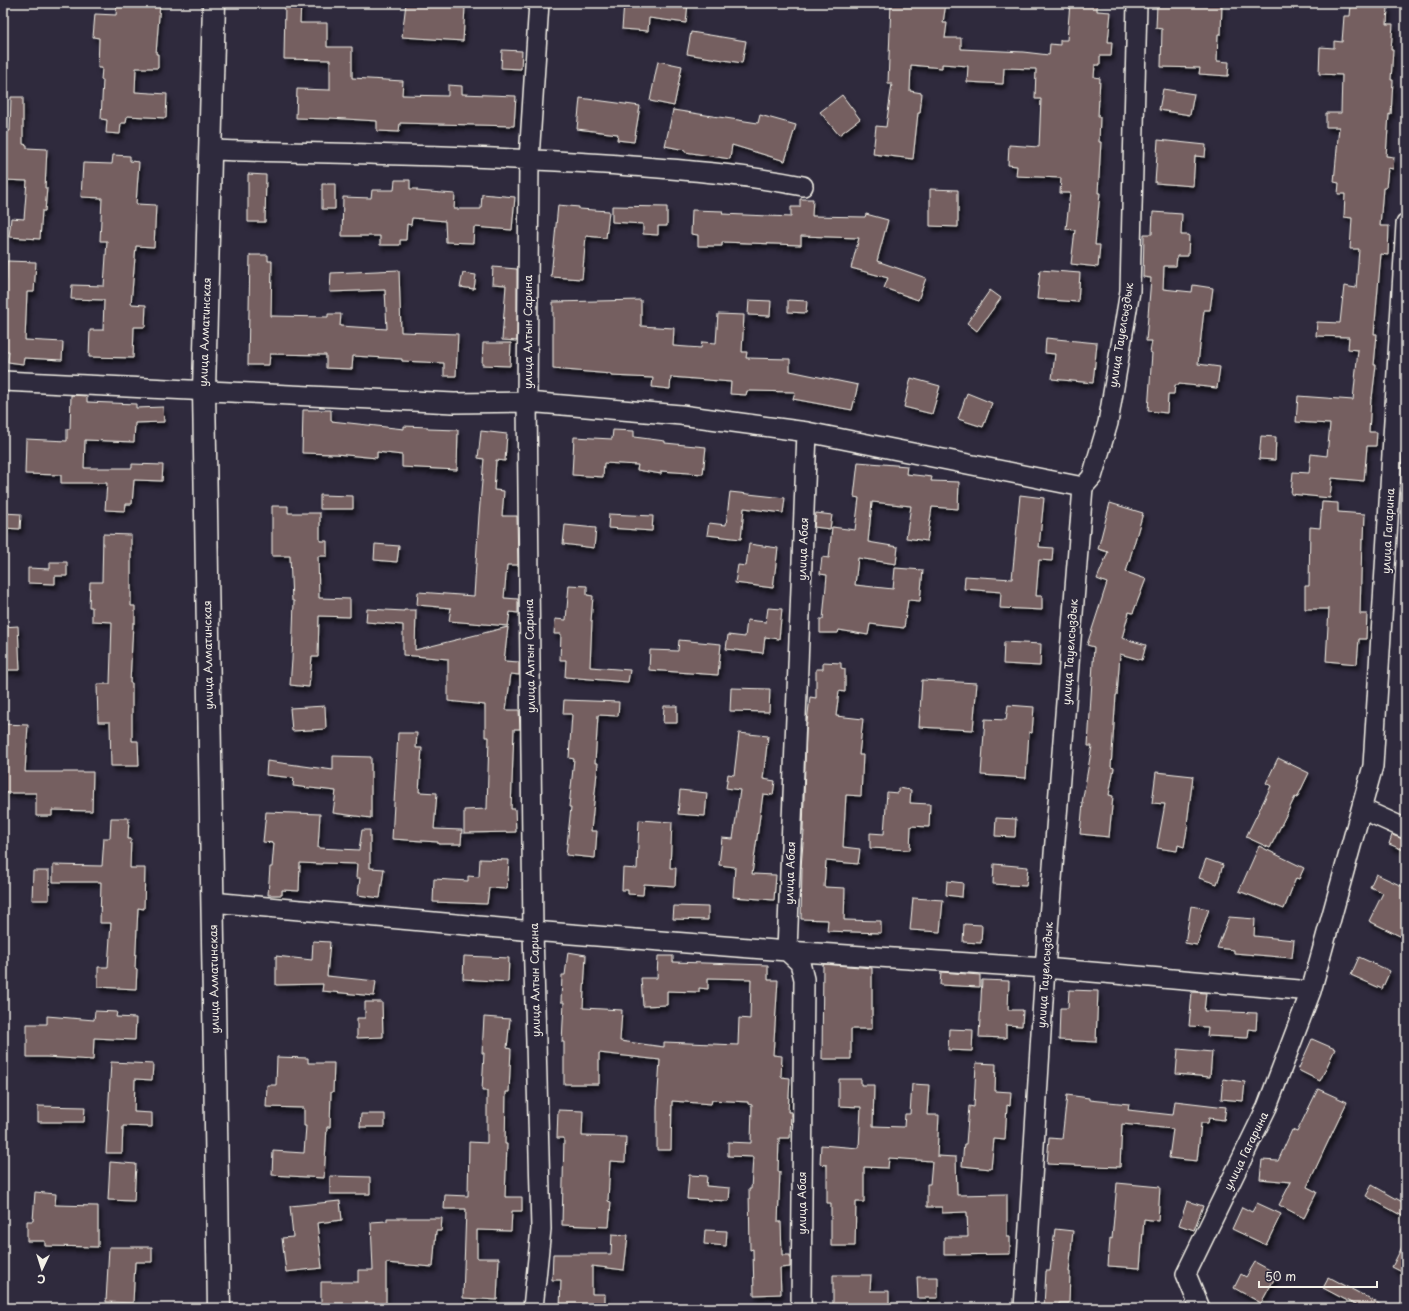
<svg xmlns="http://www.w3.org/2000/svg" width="1409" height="1311" font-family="'Playpen Sans',sans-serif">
  <defs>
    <filter id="shadow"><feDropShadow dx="2.5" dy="4.5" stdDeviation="2" flood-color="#0009"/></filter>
  </defs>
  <rect width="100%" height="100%" fill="#2f2a3d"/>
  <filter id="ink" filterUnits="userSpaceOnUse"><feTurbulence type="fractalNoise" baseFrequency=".025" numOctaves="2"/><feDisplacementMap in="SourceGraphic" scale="8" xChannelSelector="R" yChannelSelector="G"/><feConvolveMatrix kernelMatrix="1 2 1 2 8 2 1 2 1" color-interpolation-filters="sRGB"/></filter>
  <g filter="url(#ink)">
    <path fill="#745f61" stroke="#f4f1e8" filter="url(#shadow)" d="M117,3H160L156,54H158V68H136L135,92L167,94L166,118L127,116L126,123H121L120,134L106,133L107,120L101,119L103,80H101L102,68H98L99,38L93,37L95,14L116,15Z
      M285,3H301L300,23H327V47H352V78L403,81L402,95L448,96V85L462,86V94L516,96L514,126L400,123L399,132L377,131V121L330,118V119L296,118L297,89L330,90V60L284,59Z
      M406,3H435V4L465,7L463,41L402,37Z
      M624,3H688L686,23L649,18L648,31L622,29Z
      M891,3H946L943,23H947L945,38H961V49L1023,52L1049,55L1050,44L1060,45V40H1067L1070,3H1097V11L1111,12L1108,42H1112L1111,56H1100V65H1095L1094,77L1100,78L1098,117H1100L1099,142H1101L1098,193H1100L1095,245H1100L1098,267L1071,264L1075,230L1066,229L1070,193H1060L1061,178L1016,176L1017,166L1008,165L1009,145L1039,147L1041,99H1035L1036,69L1004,68L1003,84L967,82L968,66L942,64V68L911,65L910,91L922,93L920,113H918L913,159L873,154L876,126L886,127L892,84H888Z
      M1173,3H1222L1221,34H1218L1217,61L1229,62L1228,76L1199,74L1200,68L1161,67L1162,29L1156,28L1157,4L1173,5Z
      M1351,5L1388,7L1387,24H1393L1391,50H1393L1391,80H1393L1391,115L1389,114L1386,156L1394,157L1393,169L1388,168L1386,188H1383L1380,226H1389L1388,255L1381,254L1374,334H1377L1374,365H1376L1372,398H1371L1369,432H1377L1376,446H1367L1364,481L1332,478L1330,498L1291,494L1293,472L1309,473L1311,454L1327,456L1330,424L1296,422L1298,396L1353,400L1358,350L1348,349L1349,337L1316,336L1317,322L1340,323L1344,286L1356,288L1359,249H1350L1352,218L1344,217L1345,194H1338L1339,183L1334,182L1339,127H1326V113H1341L1342,75L1319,74L1320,47L1334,48V41L1342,42L1344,16H1350Z
      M691,32L746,41L742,63L687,54Z
      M502,50L522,51L521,69L501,68Z
      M658,61L682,66L674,106L650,101Z
      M1163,89L1194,94L1190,115L1159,110Z
      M842,95L860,119L839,135L820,112Z
      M11,97H23V144L27,145V148L47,149L45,188H47L45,211H42L40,239L9,237L11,218L24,219L27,181L3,180V131H10Z
      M580,98L640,106L634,142L617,140L618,134L577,129Z
      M673,110L758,123L760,115L796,125L785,161L732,145L730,159L685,152V150L665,146Z
      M1158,140L1206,145L1205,157L1195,156L1193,186L1155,183Z
      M113,155L130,156V161L139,162L136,204L156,205L154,247L136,246L131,304L146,305L145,327H134L133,358L89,357L90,330H103L104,300L71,299L72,285L104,286L107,241H100L102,198L81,197L83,163L112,164Z
      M248,174L266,175L265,222H248Z
      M395,180H410V189H417V191L455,194L454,209H481L482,194L515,197L512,230L474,227L473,243L446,242L445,221L412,218L411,225L407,224L406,240H400V245H380V236H342L343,197L371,198L372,190H394Z
      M322,184H335V209H322Z
      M930,189L958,190V227L930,226Z
      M800,199H813L812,216L865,217L866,214L888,220L877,261L926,278L918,300L884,288L888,278L851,268L859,238L801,236V245L722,242V246H698V235L691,234L692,210L723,211L722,214L791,217V207H800Z
      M558,205L579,207V209L609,211L606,238L586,236L582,279L551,277Z
      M612,206L667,207V226H658V235L643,234V224L612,222Z
      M1153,212L1182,214L1181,235H1189L1188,256H1177L1176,266H1164L1163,289L1192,292L1193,285L1213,288L1210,310H1204L1198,364L1220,367L1217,388L1179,384V385H1175L1174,394H1168L1167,413L1148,411L1152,353L1150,352L1152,341H1146L1151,278L1143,277L1144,234H1152Z
      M250,255H268V261H272L271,316L328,317V314H341L340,326L387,329L385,290L330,292L331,273L399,270L401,332L458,334L456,376H444V363L402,361V359L353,356L352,369L326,368V355L270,354L269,365H248Z
      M7,261L36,262L34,292H27L25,340L63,342L62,360L24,358L23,364L8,362L9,351H3V280H6Z
      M493,267L517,269V341L502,340L506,285L492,284Z
      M1040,270L1080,273L1078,302L1037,299Z
      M463,273L476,275L474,289L460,287Z
      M990,290L1001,298L977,331L967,323Z
      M641,300V326L674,328L673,346L701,348L702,342L716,343L718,314L744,315L742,352H747L746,358L790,359V371L858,385L852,410L793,399L795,392L750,391H747L746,395L730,394L731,382L671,377L670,389L652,387L653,378L611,376V374L553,369V302Z
      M749,300L771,301L770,316L748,315Z
      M788,300L807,301L806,313L788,312Z
      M1046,338L1097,343L1093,383L1052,379L1055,354L1045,353Z
      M483,343H511L510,366L482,365Z
      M911,378L940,386L932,414L904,407Z
      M967,393L992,403L983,427L958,419Z
      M71,395L87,396V402L136,404V408L163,407L164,422L135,423L134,442L85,440L84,468H132V464L163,465L162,481L134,480L132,504H126L125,511L105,510L107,483H61V475L25,474L26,439L67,441V429H70Z
      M303,410H331V421L404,429V426L428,427V429L458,430L457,470L402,467V455L377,452V458L336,454L302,453Z
      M613,430L634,431V437L665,441V443L706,447L703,474L661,471V474L637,470L638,465L604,463L603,477L572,475L574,437L612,439Z
      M481,431L507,434L505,461L496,460L494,490L504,491L502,516H517L518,565H507L504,598L518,599V613L510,612L508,626L449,621L451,608L417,605L418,592L474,596L479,515L484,459L478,458Z
      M1261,436L1276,437L1275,460L1259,459Z
      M858,462L907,466L906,474L932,477L931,481L959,482L958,509L932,507L927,541L906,538L911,506L872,502L868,542L898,547L896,564L858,558L855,585L893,589L895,568L923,570L920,601L908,600L904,628L870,624L868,635L839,630L838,633H820V619H823L827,575L820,574L822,557L829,558L832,527L855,530L859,498L854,497Z
      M730,492L785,498L783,513L744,508L741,539L707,535L709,523L726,525Z
      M320,495L353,496V509H320Z
      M1020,495L1044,498L1039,547L1053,548L1052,561L1039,560L1036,596H1042V610L1000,608L1001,592L964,589L965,576L1012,579Z
      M1322,502L1338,503V512L1365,514L1364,539H1362L1360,614H1367L1366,639H1359L1357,664L1326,661L1329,609H1305V586H1309L1310,527L1320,528Z
      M1110,503L1143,513L1126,572L1146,579L1133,613L1129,612L1122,638L1146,645L1142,660L1120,654L1117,695H1116L1111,767L1114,768L1109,795L1113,796L1109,837L1080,834L1083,803H1082L1092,746H1088L1094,647L1087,645L1107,583L1097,579L1108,552L1098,549Z
      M272,506H288V513H320V541H327V556H318L319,598L350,599V617L319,616L318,657H312L309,687L290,685L292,660L294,601H292L290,556H272Z
      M3,513L21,514L20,529L3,528Z
      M816,513L832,515L830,529L814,527Z
      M609,514L653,516L652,531L608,528Z
      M565,525L596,528L594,548L563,544Z
      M103,534L131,535V606H135V623H133L130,683H132V741H138L139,766H111L110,722H98L97,684H110L112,622L92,621V607H89L90,582H102Z
      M375,544L399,546L397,562L374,560Z
      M749,544L778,548L773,588L735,583L738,565L746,566Z
      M50,562H67V576H55V584L28,583V568L50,569Z
      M569,585L587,586V595L593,596L591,621H592L590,667L630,670L628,682L565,677L566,660H560L561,634H554L555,619L566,620Z
      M768,608L782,609L779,639L765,637L763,653L726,649L728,635L745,637L747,620L766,622Z
      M367,609L404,611V610H416L415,650L508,627L504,661L519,662V675L511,674L506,710H519L520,729H514L511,809H515L516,832L464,833V810L487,809L489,737H485V705L448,701V659L403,655V625L366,622Z
      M18,626L20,670H4L3,627Z
      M679,640L721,644L718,675L649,670L650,650L678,651Z
      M1004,642L1041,644L1040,666L1003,664Z
      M823,662L841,663V668L845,669V692L839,691L836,716L863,719L859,755H863L861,796L846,795L843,847L860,849L858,864L826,861L824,887L845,888L844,920L881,921V933L827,931L828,920L801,919L802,867H801L804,831H803L806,731L810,697L816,698V669H823Z
      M922,680L977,683L973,730L919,727Z
      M731,688L770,689L769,712L730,711Z
      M564,700L619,702L618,716L598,715L595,763H598L591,831H597L595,858L566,855L571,807H569L574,759L569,758L572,714H563Z
      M1008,705L1034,707L1032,733L1029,732L1026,778L981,775L985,719L1006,720Z
      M325,706L326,729L292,731L290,708Z
      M664,706H677V723H663Z
      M3,724L28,725L25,772H93L92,811L52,810V816H36V793H3Z
      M398,733H417L416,748H422L419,792L437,793L434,829L462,830L461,844H438V842L392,839Z
      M739,733L768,736L763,779L775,781L773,795L763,794L752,874L776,875L774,900L733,897L735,867L719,865L722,838L733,839L740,790L726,788L728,774L734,775Z
      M333,756L371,757V818L333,813L336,791L293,786L294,778L266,775L267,761L333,770Z
      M1278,758L1309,773L1297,798L1295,797L1270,848L1246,837L1271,786L1266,783Z
      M1156,772L1193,776L1187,824H1188L1184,847L1178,845L1177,851L1157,848L1165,804L1152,803Z
      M898,788L911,790L910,803L930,804L929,827L911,826L910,850L870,848V833L884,834L887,792L898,793Z
      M680,790L707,793L705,816L678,814Z
      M266,812L320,814L318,848L359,850L362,830H370V868L384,869L380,898L358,895L360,878H356L357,864L322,863V864L300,863L299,891L282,890V895H268L270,867H272L274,843L263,842Z
      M111,818H129L128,839H131L130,868H145L144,909L138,908L135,968L137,969L136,989L98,987V967H108L111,923H100L101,882H53V865L102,866L104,838H110Z
      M996,818L1016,819L1015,837L995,836Z
      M639,820L672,822L670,868H676L675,886L644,884L643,895L628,894V890H622L623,868L637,869Z
      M1392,835L1406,840V851L1389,844Z
      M1259,846L1304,868L1299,879L1296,878L1284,909L1239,891Z
      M480,859L509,860L507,889L489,888L487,904L433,902L434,879L468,881V876L479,877Z
      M1206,859L1223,865L1217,884L1199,878Z
      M994,864L1028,867L1026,886L993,884Z
      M33,871H49V900H32Z
      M1376,874L1406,888V939L1369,921L1383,893L1370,887Z
      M947,881L963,883L962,897L946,895Z
      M913,898L943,900L940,932L910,930Z
      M674,906L708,907V920L673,919Z
      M1191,906L1209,909L1197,945L1185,943Z
      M1229,917L1255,919L1254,936L1294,940L1292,958L1234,953V950L1217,948Z
      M964,924L982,925L981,943L963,942Z
      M313,941L330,942L327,976L376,981L374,996L322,991L323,984L276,985V956L312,960Z
      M568,952L586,955L583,1008L622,1010L620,1041L664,1047V1042L738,1045L739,1018L750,1019L751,979L708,978V989L699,988V992L667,991V1005L643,1006L641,978H657L658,956H673V962L768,965V980H778L773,1055L782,1056L781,1077L790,1078L788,1112H791L790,1138H779L778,1172H780L778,1222H781L782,1255H790V1267L780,1268L781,1294L754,1295L753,1249L750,1250L749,1189H751L753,1157L728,1156V1142L751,1143L752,1105L748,1104V1102L712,1100L711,1104L672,1101L671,1150H657V1107L660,1060L599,1053V1084H564V1042H562L564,1002H561L562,975H565Z
      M464,956L509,958L508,982L463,979Z
      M1359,957L1390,971L1382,989L1351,975Z
      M823,964L872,968V1029H851V1059H822Z
      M941,972L980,975V987L940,985Z
      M982,980L1009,981L1008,1010H1023L1022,1026L1006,1025V1038L979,1037Z
      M1069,990L1098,991L1096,1042L1059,1040L1060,1008H1068Z
      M1192,992L1206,993L1204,1011L1257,1013L1256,1030L1249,1029L1248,1038L1207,1036L1208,1027L1189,1026Z
      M365,1002H382L383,1037L357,1038V1018H365Z
      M95,1011L117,1012L116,1017L136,1018L135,1040L94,1038L93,1060L46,1057H27V1024H47V1016L94,1020Z
      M484,1017L510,1019L507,1048L511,1049L509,1092H506L505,1144H507L505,1197H522V1211H512L511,1231L477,1230V1258H499L497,1300L463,1298L466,1209H444L445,1195L468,1196L469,1142L487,1143V1091H482L484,1053H482Z
      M949,1029L973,1030L972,1051L948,1050Z
      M1312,1039L1335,1049L1320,1081L1298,1070Z
      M1178,1049L1212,1052L1210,1077L1176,1074Z
      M277,1057L308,1058V1063H334L333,1092H331L330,1127H327L324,1178L272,1175L273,1151L304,1153L306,1126H304V1108L266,1107L267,1085H276Z
      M111,1062L153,1064L152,1080L135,1079L134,1112L152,1113V1127L123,1126L122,1153H106Z
      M976,1063L996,1064L995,1091L1011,1092L1010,1106L1007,1105L1005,1140L994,1139L991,1169L962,1166L964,1144H966L969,1106L974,1107Z
      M839,1079H861V1085H874L873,1126L904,1127L905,1114H910L912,1084L929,1085L927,1115H939L937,1156L956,1157L957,1195L1007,1194V1237H1010V1254L944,1255V1237H968L967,1212L942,1213V1207H927V1184H930L932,1161L889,1158L888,1168L864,1167V1202H856L855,1246H831V1203H827V1165L820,1164L821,1145L859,1148L861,1107L839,1106Z
      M1223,1079L1245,1082L1243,1101L1221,1099Z
      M1318,1089L1347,1102L1326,1146L1307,1187L1317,1192L1304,1218L1279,1205L1291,1182L1260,1179L1262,1160L1278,1161L1292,1130L1297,1132Z
      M1067,1095L1089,1098V1100L1129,1104L1128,1110L1173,1115L1175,1101L1226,1107L1224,1120L1209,1118L1208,1123H1201L1197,1161L1169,1158L1173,1129L1122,1124L1120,1167L1047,1164L1049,1138L1062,1139Z
      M38,1106L85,1107L84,1122H38Z
      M558,1110L583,1111L582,1136L626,1137L625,1162L610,1161L608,1201L611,1202L609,1227L562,1225L564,1138H557Z
      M361,1114H385V1127H360Z
      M110,1162L136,1164L134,1201L108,1200Z
      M689,1175L707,1176L706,1186L730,1188L729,1201L687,1199Z
      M330,1176L370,1177V1194H330Z
      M1117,1183L1160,1187L1158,1221L1144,1219L1140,1268L1108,1266L1110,1238L1112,1239Z
      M1372,1185L1406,1204V1218L1366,1196Z
      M35,1192L56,1194L55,1205L98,1206V1247L45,1246V1241H27V1221H33Z
      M340,1201L342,1220L317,1223L322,1268L286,1272L282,1238L293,1237L290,1206Z
      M1187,1201L1203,1206L1194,1230L1179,1225Z
      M1257,1203L1281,1214L1266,1245L1232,1229L1242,1207L1252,1212Z
      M387,1218H442L441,1231H436L433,1267L386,1263V1308H321V1282H358V1270H373L371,1222L387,1221Z
      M1055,1229L1073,1231L1069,1272H1070L1069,1303H1059V1307L1044,1306L1046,1271H1050Z
      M705,1230L727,1231L726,1246L704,1244Z
      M612,1234L628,1235L624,1270L592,1266V1294H605V1308H560L561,1280H552L553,1254H611Z
      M1406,1239V1274L1392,1267Z
      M109,1247H152V1262H135L133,1303L106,1302Z
      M1255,1262L1277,1274L1261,1303L1234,1288L1241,1274L1246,1277Z
      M833,1275H871L870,1291H889V1308H833Z
      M917,1277H938V1298H918Z
      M1329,1277L1387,1308H1361L1323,1288Z"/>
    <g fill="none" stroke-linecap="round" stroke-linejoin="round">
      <defs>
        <path id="street" d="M210,150C342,154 474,155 605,164C671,169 737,173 803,186
          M3,381L454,403L527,402L681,415L807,432L1083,487
          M1362,809L1406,829
          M212,902L533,931L787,951L1045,968L1311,991L1373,766L1406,224
          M533,1308L541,1229L533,931L527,402L529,159L539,3
          M801,1308L804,979L800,963L787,951L807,432
          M1024,1308L1045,968L1083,487L1092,477L1108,423L1130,291L1137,3
          M1200,1308L1186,1274L1267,1107L1311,991"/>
        <path id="secondary" d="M214,3L204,390L219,1308"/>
      </defs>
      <use href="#street" stroke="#f4f1e8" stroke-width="22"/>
      <use href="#secondary" stroke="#f4f1e8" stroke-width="25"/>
      <use href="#street" stroke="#2f2a3d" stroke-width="19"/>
      <use href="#secondary" stroke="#2f2a3d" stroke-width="22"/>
    </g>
  </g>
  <g text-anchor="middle" stroke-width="3.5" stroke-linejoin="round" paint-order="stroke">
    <g font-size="11" fill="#f4f1e8" stroke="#2f2a3d">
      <text transform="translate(205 332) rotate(-88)" y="4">улица Алматинская</text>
      <text transform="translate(528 332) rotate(-90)" y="4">улица Алтын Сарина</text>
      <text transform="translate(1121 335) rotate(-81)" y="4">улица Тауелсыздык</text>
      <text transform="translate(1388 531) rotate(-87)" y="4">улица Гагарина</text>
      <text transform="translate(803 549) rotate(-88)" y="4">улица Абая</text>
      <text transform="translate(1070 652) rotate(-86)" y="4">улица Тауелсыздык</text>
      <text transform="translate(208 655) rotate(-91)" y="4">улица Алматинская</text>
      <text transform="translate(530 656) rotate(-91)" y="4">улица Алтын Сарина</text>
      <text transform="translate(790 873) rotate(-88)" y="4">улица Абая</text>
      <text transform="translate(1045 975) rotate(-86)" y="4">улица Тауелсыздык</text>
      <text transform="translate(214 979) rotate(-91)" y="4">улица Алматинская</text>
      <text transform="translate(535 980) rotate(-91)" y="4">улица Алтын Сарина</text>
      <text transform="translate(1246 1151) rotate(-64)" y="4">улица Гагарина</text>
      <text transform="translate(802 1203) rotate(-90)" y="4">улица Абая</text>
    </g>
  </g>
  <rect width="1409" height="1311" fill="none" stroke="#2f2a3d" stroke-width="16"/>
  <rect x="8" y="8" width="1393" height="1295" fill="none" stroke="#f4f1e8" stroke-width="1.5" filter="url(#ink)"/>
  <g transform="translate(42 1269) rotate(184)" stroke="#2f2a3d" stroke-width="3" paint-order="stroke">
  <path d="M0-3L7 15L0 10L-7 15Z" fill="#f4f1e8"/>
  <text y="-6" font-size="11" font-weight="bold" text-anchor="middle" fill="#f4f1e8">С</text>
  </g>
  <path d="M1259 1281v6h118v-6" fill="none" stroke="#f4f1e8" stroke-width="2"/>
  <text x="1265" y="1281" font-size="12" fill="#f4f1e8" stroke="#2f2a3d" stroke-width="3" paint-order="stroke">50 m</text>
</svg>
